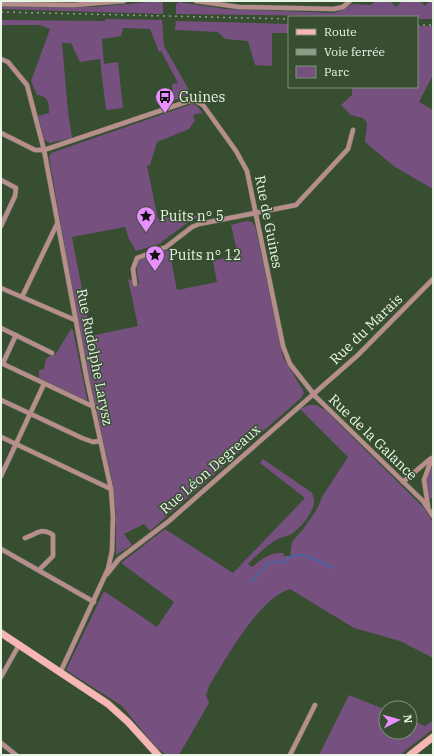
<svg xmlns="http://www.w3.org/2000/svg" width="434" height="756" font-family="'IBM Plex Serif',serif">
  <rect width="100%" height="100%" fill="#374e31"/>
  <path fill="#76517f" d="M161,1L163,3V14L1,9V7H94Z
    M376,1H390L396,7L402,1H420L425,6L430,1H433V19H417V17L176,14V4L179,2L225,9L333,13L343,10L352,4L371,5Z
    M105,19L162,20L164,46L189,90V94L187,96L164,104L161,98L173,97L172,84L178,83L161,51L159,52L150,29L123,28L121,36L102,39L104,64L118,62L123,108L106,110L100,59L80,62L71,43H62L68,112L72,138L50,143L44,140L38,116L49,113C49,102 48,96 37,95L31,81L50,29L40,25H1V20L105,21Z
    M176,21L289,24V33H272V66L255,65L248,41L225,39L218,32L175,30Z
    M417,26H433V75L419,102L433,110V189L395,167L365,142L367,123L363,118L351,115L341,105L352,95V87H417Z
    M192,104L196,105L203,113L196,114L193,116L195,120L189,129L157,142L150,165L147,166L158,219L171,217L204,216L191,220L159,244L136,251L129,239L125,227L72,237L91,336L138,326L128,279L132,280L134,285L139,284C131,250 146,260 169,249L177,290L217,282L213,261L238,255L231,225L246,221L252,222L255,226L283,357L304,392L302,397L150,531L144,524L124,534L132,545L116,555V514L112,480L83,350L49,157L51,153Z
    M71,329L73,330L87,399L86,401L39,378V370L44,369L46,359L51,355H55Z
    M309,405H316L325,410L424,508L433,522V658L400,641L354,628L290,589C259,598 226,659 209,686L206,695L209,703L179,755H166L154,745L122,706L66,670L104,591L157,627L174,602L121,563L165,529L233,573L305,498L260,463L263,459L311,492C321,505 304,524 293,533C289,536 281,537 276,540C266,546 256,556 248,564L252,567C262,559 269,552 283,553L284,556H290L292,542L304,528L317,509L322,497L348,457L300,409Z
    M430,466L433,469V500L432,498L429,499C426,487 425,478 430,466Z
    M349,695L386,710V732H410V720L425,726L433,721V729L400,755H319Z"/>
  <g fill="none" stroke-linecap="round" stroke-linejoin="round">
    <path stroke="#4069ab" stroke-width="1.5" d="M251,582L270,562H284C297,546 320,562 333,568"/>
    <defs>
      <path id="street" d="M196,1L239,7L334,9L343,7L350,1
        M1,4L73,5L124,1
        M1,59L8,62L27,85L44,150L87,380L111,489L113,517L112,551L108,569L60,673
        M1,133L35,150H44L189,101H196L203,105L236,151L247,171L283,346L290,364L316,397L423,501L433,516
        M1,180L16,188L15,196L1,226
        M135,284L133,269L137,258L166,247L192,227L199,224L296,205L348,149L353,130
        M1,288L75,320
        M22,297L57,224
        M1,328L52,353
        M1,363L92,406
        M3,363L16,335
        M1,400L82,438L93,442L100,441
        M1,437L111,489
        M1,476L44,384
        M403,482L430,459
        M428,506L424,480L432,458
        M25,538C37,534 41,527 53,535V556L39,570
        M1,549L94,602
        M107,574L119,559L169,521L358,355L433,279
        M1,677L19,645
        M1,743L16,755
        M290,755L315,705"/>
      <path id="secondary" d="M1,633L108,704L128,722L158,755
        M410,755L433,737"/>
    </defs>
    <use href="#street" stroke="#576c51" stroke-width="5.5"/>
    <use href="#secondary" stroke="#576c51" stroke-width="8"/>
    <use href="#street" stroke="#b88e8d" stroke-width="4.5"/>
    <use href="#secondary" stroke="#f7b5b4" stroke-width="7"/>
    <path stroke="#8b9e87" stroke-width="1.5" stroke-dasharray="2 4" stroke-linecap="butt" d="M1,12L289,19
      M417,25H433"/>
  </g>
  <defs>
    <symbol id="bus-pin" viewBox="-11 -11 22 30"><path d="M0 17L-7.5 6A9.5 9.5 0 1 1 7.5 6Z" fill="#e98efe" stroke="#374e31"/><path d="M-5-6H5V4H4V6H2V4H-2V6H-4V4H-5ZM-3.5-4V0h7V-4ZM-3.5 1.2v1.5H-2V1.2ZM2 1.2v1.5H3.5V1.2Z" fill="#111"/></symbol>
    <symbol id="sight-pin" viewBox="-11 -11 22 30"><path d="M0 17L-7.5 6A9.5 9.5 0 1 1 7.5 6Z" fill="#e98efe" stroke="#374e31"/><path d="M0-6L1.8-2.2L6-1.7L2.9 1.2L3.7 5.4L0 3.3L-3.7 5.4L-2.9 1.2L-6-1.7L-1.8-2.2Z" fill="#111"/></symbol>
  </defs>
  <g fill-rule="evenodd">
    <use href="#bus-pin" x="154" y="86" width="22" height="30"/>
    <use href="#sight-pin" x="135" y="205" width="22" height="30"/>
    <use href="#sight-pin" x="144" y="244" width="22" height="30"/>
  </g>
  <g text-anchor="middle" stroke-width="3" stroke-linejoin="round" paint-order="stroke">
    <g font-size="14" fill="#e8f6e5" stroke="#374e31" text-anchor="start">
      <text x="179" y="102">Guines</text>
      <text x="160" y="221">Puits n° 5</text>
      <text x="169" y="260">Puits n° 12</text>
    </g>
    <g font-size="14" fill="#e8f6e5" stroke="#374e31">
      <text transform="translate(269 222) rotate(79)" y="5">Rue de Guines</text>
      <text transform="translate(366 329) rotate(-44)" y="5">Rue du Marais</text>
      <text transform="translate(95 357) rotate(79)" y="5">Rue Rudolphe Larysz</text>
      <text transform="translate(373 437) rotate(44)" y="5">Rue de la Galance</text>
      <text transform="translate(210 469) rotate(-41)" y="5">Rue Léon Degreaux</text>
    </g>
  </g>
  <rect width="434" height="756" fill="none" stroke="#e8f6e5" stroke-width="4"/>
  <rect x="288" y="16" width="130" height="72" fill="#374e31" stroke="#7e9179"/>
  <rect x="296" y="29" width="20" height="6" fill="#f7b5b4" stroke="#7e9179"/>
  <text x="324" y="36" font-size="12" fill="#e8f6e5">Route</text>
  <rect x="296" y="49" width="20" height="6" fill="#8b9e87" stroke="#7e9179"/>
  <text x="324" y="56" font-size="12" fill="#e8f6e5">Voie ferrée</text>
  <rect x="296" y="66" width="20" height="12" fill="#76517f" stroke="#7e9179"/>
  <text x="324" y="76" font-size="12" fill="#e8f6e5">Parc</text>
  <g transform="translate(398 720) rotate(84)"><circle r="19" fill="#374e31" stroke="#7e9179"/>
  <path d="M0-3L7 15L0 10L-7 15Z" fill="#e98efe"/>
  <text y="-6" font-size="11" font-weight="bold" text-anchor="middle" fill="#e8f6e5">N</text>
  </g>
</svg>
